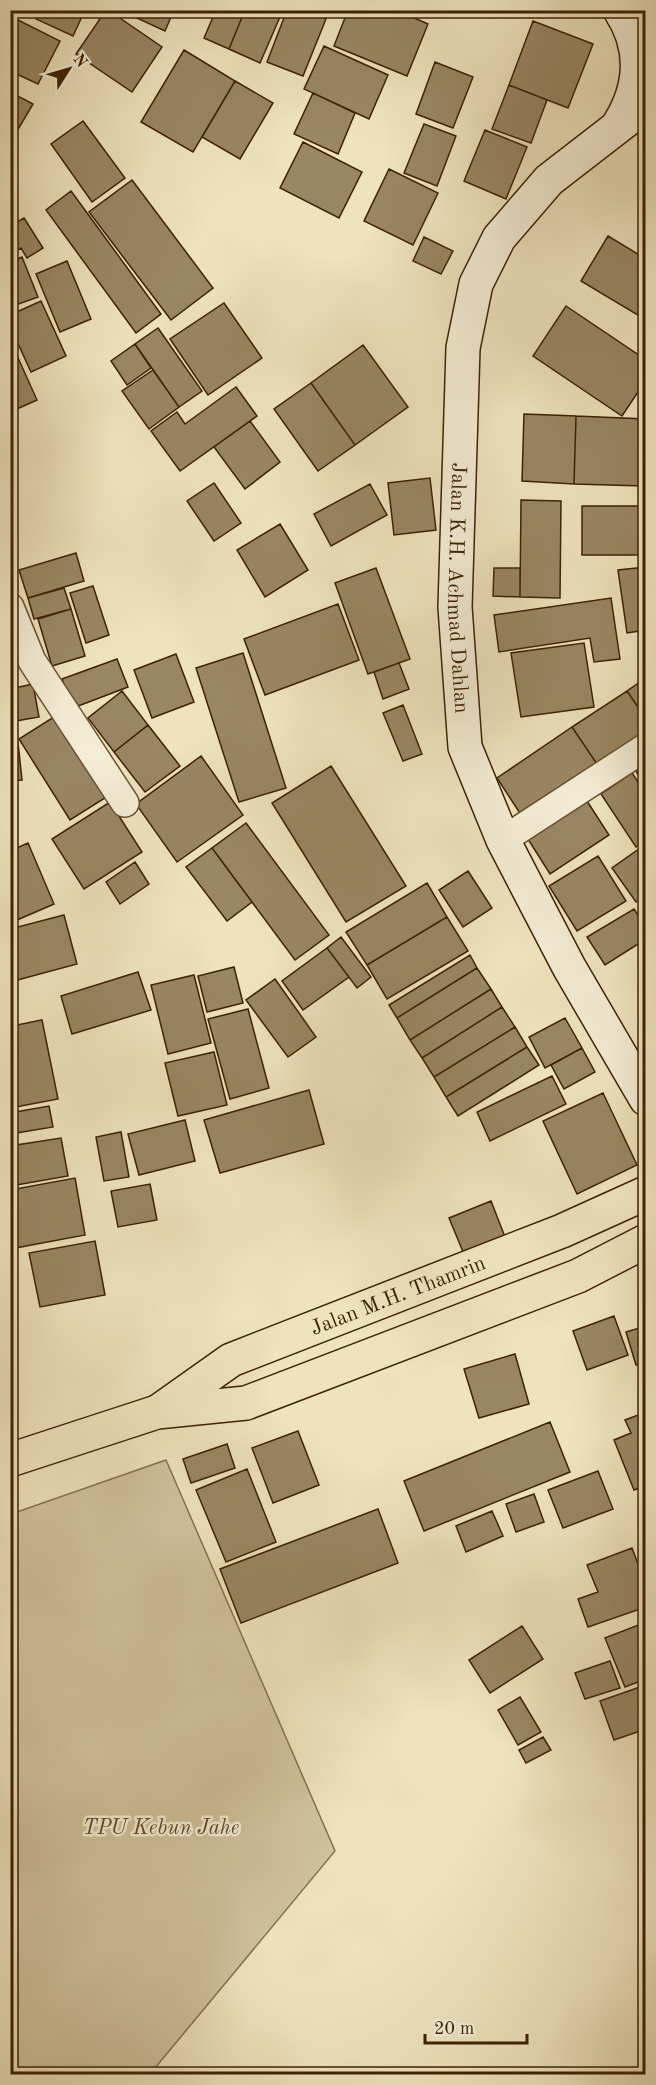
<svg xmlns="http://www.w3.org/2000/svg" width="656" height="2085" font-family="'Old Standard TT',serif">
  <rect width="100%" height="100%" fill="#eee3be"/>
  <filter id="stains"><feTurbulence type="fractalNoise" baseFrequency=".00333" numOctaves="4"/><feColorMatrix values="0 0 0 0 .2 0 0 0 0 .09 0 0 0 0 .02 0 0 0 .5 -.17"/></filter>
  <radialGradient id="worn" r=".72"><stop offset=".6" stop-color="#630" stop-opacity="0"/><stop offset="1" stop-color="#630" stop-opacity=".3"/></radialGradient>
  <path fill="#d0c29e" stroke="#867250" stroke-width="1.5" d="M166,1460L335,1851L150,2074H11V1514Z"/>
  <path fill="#998664" stroke="#3c2103" stroke-width="1.5" d="M40,10H85L73,36L36,19Z
    M106,10H108L162,47L132,92L76,54Z
    M130,10H174L165,31L128,14Z
    M216,10H245L229,49L204,38Z
    M245,10H283L260,63L229,49Z
    M287,10H306L326,19L303,76L267,62Z
    M348,10H396L428,24L407,76L334,46Z
    M10,16L60,41L38,84L10,71Z
    M533,21L593,44L568,108L509,85Z
    M324,46L388,75L369,119L304,89Z
    M184,50L235,81L193,152L141,122Z
    M435,62L473,77L453,128L416,114Z
    M235,81L273,103L240,159L202,137Z
    M509,85L547,100L531,143L492,129Z
    M10,92L33,104L10,143Z
    M313,93L355,113L338,154L294,134Z
    M83,121L125,178L92,202L51,144Z
    M424,124L456,136L437,186L404,173Z
    M485,130L527,147L506,199L464,181Z
    M303,142L362,172L339,218L280,188Z
    M389,169L438,193L413,245L364,221Z
    M132,180L213,288L171,320L89,212Z
    M71,191L161,314L136,333L46,210Z
    M24,218L43,248L27,258L21,248L10,254V226Z
    M608,236L646,259V320L581,281Z
    M424,237L453,251L441,274L413,261Z
    M22,257L38,297L10,307V262Z
    M67,261L91,319L60,332L36,274Z
    M41,301L66,356L31,372L10,326V315Z
    M224,303L262,358L208,395L170,339Z
    M566,306L646,360V380L622,416L533,356Z
    M158,328L202,391L179,407L135,344Z
    M10,340L37,400L10,412Z
    M135,344L151,368L127,385L111,361Z
    M363,345L408,407L355,445L311,383Z
    M153,370L179,407L149,429L122,391Z
    M311,383L355,445L318,471L274,409Z
    M236,387L257,416L180,471L151,431L177,412L185,424Z
    M524,414L576,416L574,484L522,481Z
    M576,416L646,419L644,486L574,484Z
    M250,421L280,462L245,489L214,447Z
    M430,478L436,530L394,535L388,483Z
    M214,483L241,523L214,541L187,501Z
    M370,484L387,515L331,546L314,514Z
    M643,495H646V559H644Z
    M521,500L561,501L560,598L520,597Z
    M582,506H639L640,555H582Z
    M280,524L308,570L265,597L237,550Z
    M76,553L84,581L28,598L19,570Z
    M646,567V630L627,633L618,570Z
    M376,568L410,659L368,674L335,583Z
    M494,568H520V597L493,596Z
    M93,586L109,635L86,643L70,593Z
    M64,588L71,609L34,619L28,598Z
    M611,598L620,659L594,662L590,638L499,652L494,615Z
    M338,604L359,660L265,695L244,639Z
    M71,609L85,656L52,666L38,619Z
    M584,643L594,707L521,717L511,653Z
    M243,653L286,788L239,802L196,668Z
    M176,654L194,702L152,718L134,670Z
    M117,659L128,687L73,708L62,679Z
    M399,663L409,689L383,699L374,672Z
    M646,678V719L627,691Z
    M33,684L39,717L10,722V689Z
    M122,691L148,725L114,752L88,718Z
    M627,691L646,719V740L601,770L572,727Z
    M403,705L422,754L403,761L383,713Z
    M57,715L108,796L70,820L19,739Z
    M148,725L180,766L145,792L114,752Z
    M572,727L601,770L525,821L497,778Z
    M18,743L22,780L10,781V744Z
    M201,756L243,815L177,862L136,804Z
    M646,763V786L635,770Z
    M331,766L406,886L346,922L272,803Z
    M632,773L646,794V840L636,847L601,794Z
    M585,798L609,835L550,874L526,836Z
    M110,802L142,852L84,889L52,839Z
    M246,823L329,935L295,960L212,848Z
    M28,843L54,904L10,923V851Z
    M646,844V895L636,902L612,868Z
    M212,848L252,902L227,921L186,867Z
    M598,856L626,901L577,931L549,886Z
    M135,862L149,884L120,904L106,882Z
    M468,871L492,908L463,927L439,890Z
    M427,883L447,917L367,965L346,932Z
    M634,909L646,928V939L605,965L587,937Z
    M64,915L77,964L10,982V929Z
    M447,917L468,951L387,999L367,965Z
    M341,937L371,977L357,988L327,948Z
    M327,948L349,977L303,1010L282,981Z
    M470,955L477,968L397,1018L389,1005Z
    M234,967L243,1003L207,1012L198,976Z
    M477,968L491,989L410,1040L397,1018Z
    M138,972L151,1010L72,1034L61,996Z
    M194,975L211,1043L168,1054L151,985Z
    M275,979L316,1037L288,1057L246,1000Z
    M491,989L502,1007L422,1058L410,1040Z
    M502,1007L515,1027L434,1077L422,1058Z
    M248,1009L269,1088L230,1099L208,1019Z
    M565,1018L582,1048L545,1068L529,1037Z
    M42,1020L58,1099L10,1108V1053L18,1052L12,1026Z
    M515,1027L527,1047L446,1097L434,1077Z
    M527,1047L539,1065L458,1116L446,1097Z
    M582,1048L595,1072L564,1089L551,1065Z
    M214,1052L227,1105L178,1116L165,1063Z
    M552,1076L566,1104L490,1141L477,1112Z
    M309,1090L324,1144L220,1173L204,1120Z
    M603,1093L637,1165L577,1194L543,1121Z
    M49,1106L53,1127L10,1134V1113Z
    M185,1120L195,1161L139,1175L128,1134Z
    M121,1132L129,1177L104,1181L96,1137Z
    M61,1138L68,1176L10,1186V1146Z
    M75,1178L85,1235L10,1249V1190Z
    M150,1184L157,1220L118,1227L111,1191Z
    M491,1201L507,1242L466,1259L449,1218Z
    M95,1241L105,1295L40,1307L29,1253Z
    M614,1316L628,1355L587,1370L573,1331Z
    M646,1326V1362L636,1365L626,1332Z
    M515,1354L529,1404L479,1418L464,1369Z
    M646,1412V1486L634,1490L614,1440L631,1433L625,1420Z
    M550,1422L570,1472L424,1531L404,1481Z
    M298,1431L319,1485L273,1503L252,1448Z
    M227,1444L235,1468L191,1483L183,1459Z
    M247,1469L276,1542L226,1562L196,1490Z
    M598,1471L613,1509L563,1528L548,1490Z
    M534,1494L544,1522L516,1532L506,1504Z
    M378,1509L398,1563L241,1623L220,1569Z
    M492,1511L503,1536L466,1552L456,1526Z
    M632,1548L646,1585V1607L588,1627L578,1599L598,1592L587,1565Z
    M646,1622V1679L625,1687L605,1638Z
    M522,1626L543,1659L490,1693L469,1660Z
    M610,1661L620,1688L585,1699L575,1673Z
    M643,1686L646,1693V1729L614,1740L600,1701Z
    M520,1697L541,1732L518,1745L498,1710Z
    M543,1737L551,1750L526,1763L519,1750Z"/>
  <g fill="none" stroke-linecap="round" stroke-linejoin="round">
    <defs>
      <path id="minor" d="M10,607L32,661L125,803
        M503,840L646,747"/>
      <g id="secondary">
        <path id="s1" d="M646,105L549,180L499,238L476,284L463,348L455,607L465,747L503,840L569,967L646,1099"/>
        <path d="M619,124C642,87 644,47 620,10"/>
      </g>
      <g id="trunk">
        <path id="s2" d="M159,1411L231,1360L562,1231L646,1193"/>
        <path d="M10,1460L157,1412L246,1403L578,1276L646,1241"/>
      </g>
    </defs>
    <use href="#minor" stroke="#685232" stroke-width="30"/>
    <use href="#secondary" stroke="#3c2103" stroke-width="36"/>
    <use href="#trunk" stroke="#3c2103" stroke-width="36"/>
    <use href="#minor" stroke="#f4edd5" stroke-width="27"/>
    <use href="#secondary" stroke="#f4edd5" stroke-width="33"/>
    <use href="#trunk" stroke="#eee3be" stroke-width="33"/>
  </g>
  <g text-anchor="middle" stroke-width="5" stroke-linejoin="round" paint-order="stroke">
    <g font-size="21" fill="#3c2103" stroke="#f4edd5">
      <text dy="7" stroke="none"><textPath href="#s1" startOffset="556">Jalan K.H. Achmad Dahlan</textPath></text>
      <text dy="7" stroke="none"><textPath href="#s2" startOffset="267">Jalan M.H. Thamrin</textPath></text>
    </g>
    <g font-size="21" font-style="italic" fill="#61492a" stroke="#f4edd5">
      <text x="161" y="1834">TPU Kebun Jahe</text>
    </g>
  </g>
  <rect width="656" height="2085" fill="none" stroke="#eee3be" stroke-width="36"/>
  <rect x="12" y="12" width="632" height="2061" fill="none" stroke="#3c2103" stroke-width="3"/>
  <rect x="18" y="18" width="620" height="2049" fill="none" stroke="#3c2103" stroke-width="1.5"/>
  <g transform="translate(69 69) rotate(53)" stroke="#f4edd5" stroke-width="4.5" paint-order="stroke">
  <path d="M0-4.5L10 22L0 15L-10 22Z" fill="#3c2103"/>
  <text y="-9" font-size="16" font-weight="bold" text-anchor="middle" fill="#3c2103">N</text>
  </g>
  <path d="M425 2034v9h102v-9" fill="none" stroke="#3c2103" stroke-width="3"/>
  <text x="434" y="2034" font-size="18" fill="#3c2103" stroke="#f4edd5" stroke-width="4.5" paint-order="stroke">20 m</text>
  <rect width="100%" height="100%" filter="url(#stains)"/>
  <rect width="100%" height="100%" fill="url(#worn)"/>
</svg>
